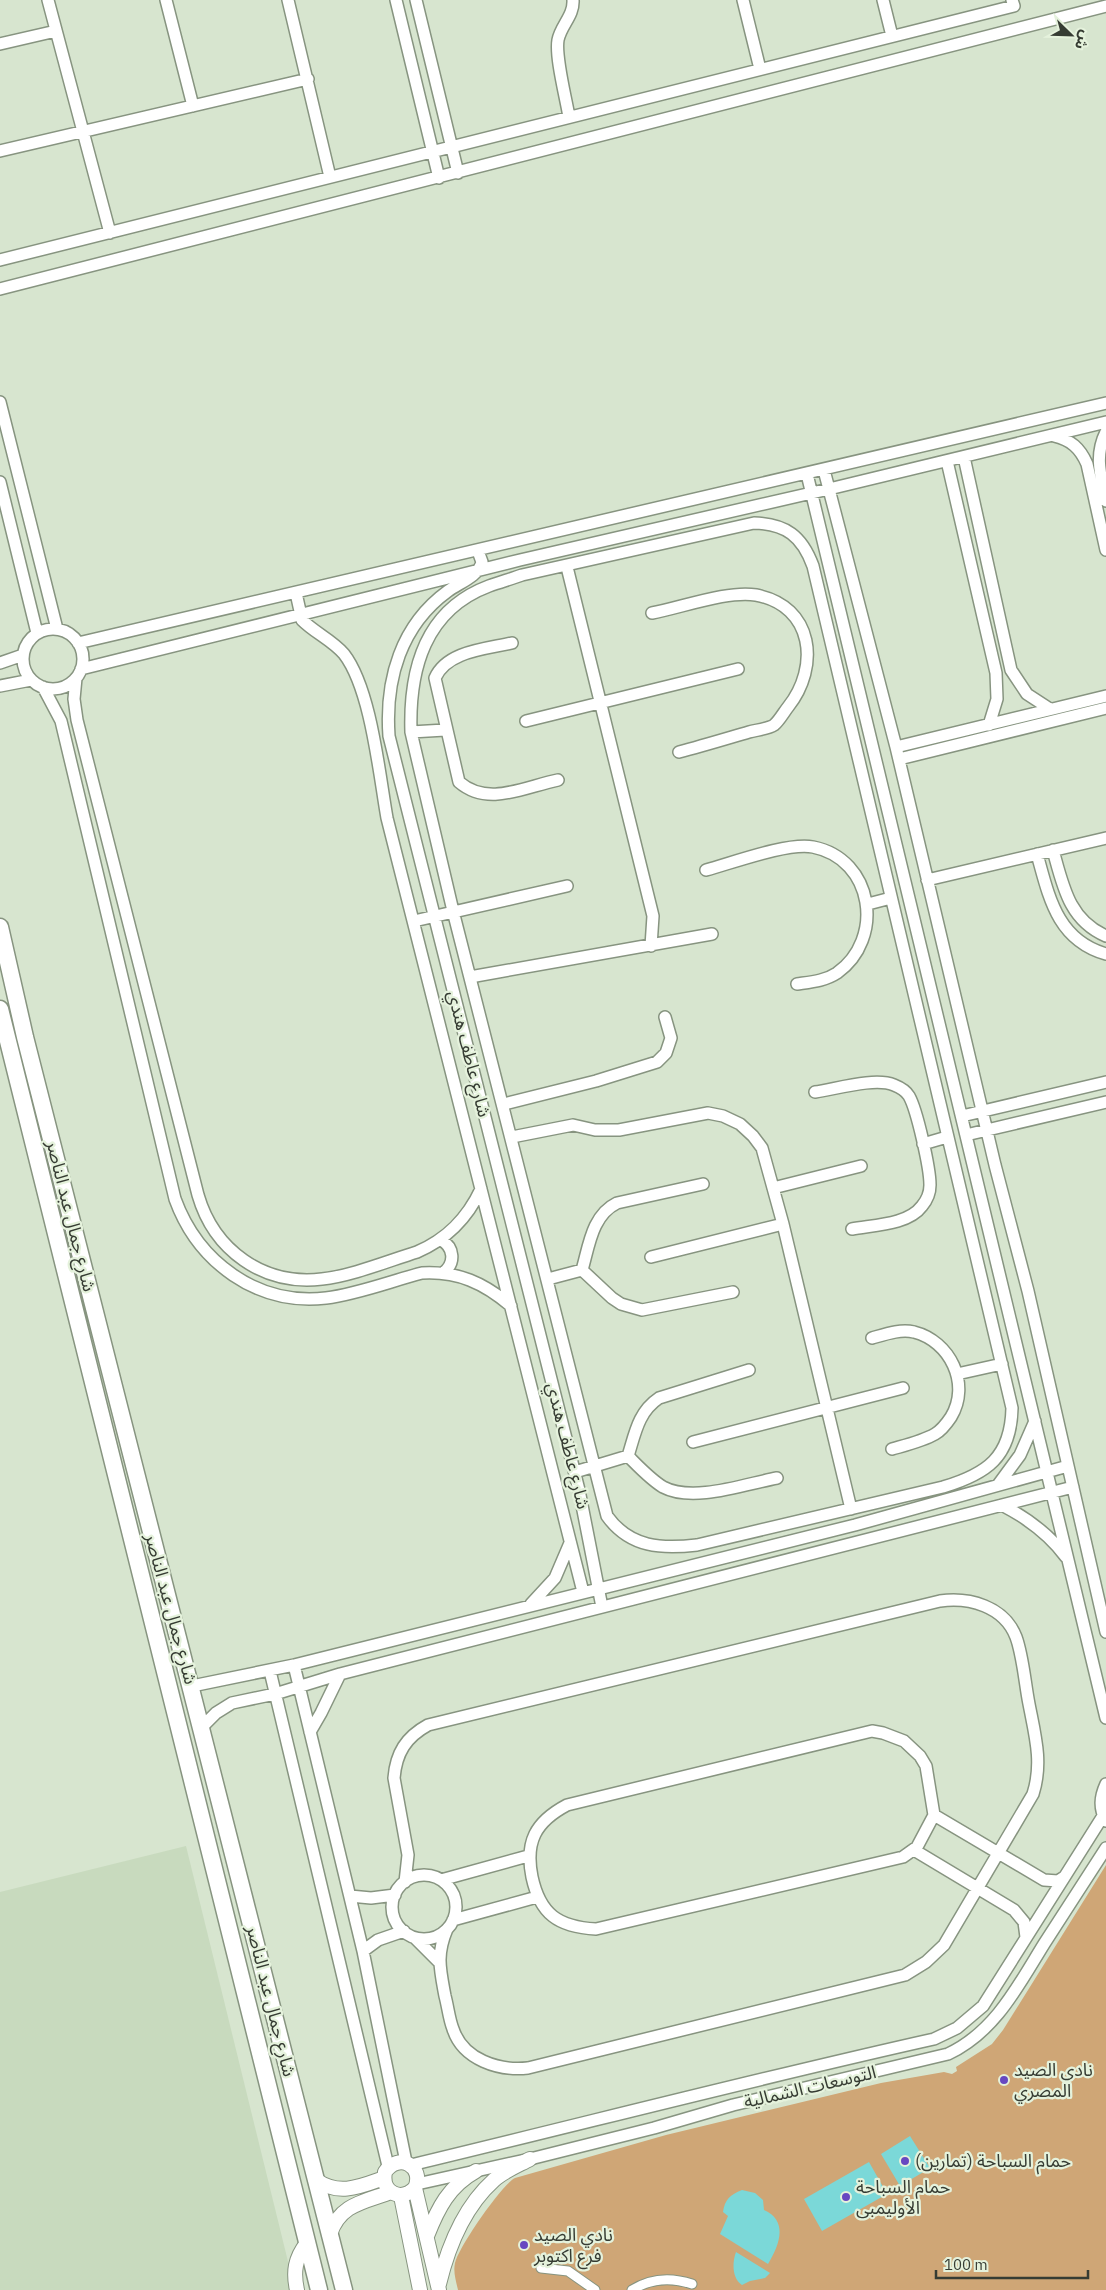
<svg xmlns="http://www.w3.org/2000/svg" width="1106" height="2290" font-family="'IBM Plex Sans','Noto Sans Arabic',sans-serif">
  <rect width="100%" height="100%" fill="#d7e5cf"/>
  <path fill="#c8dabe" d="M186,1846L295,2290H0V1892Z"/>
  <path fill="#cfa676" d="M1106,1865V2290H458C456,2281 453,2272 455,2263C458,2248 502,2184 515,2178L666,2135L881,2083L944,2072L952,2074L957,2071L956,2067L992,2044L1003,2030Z"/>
  <path fill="#7bd8d8" d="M910,2136L930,2168L900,2186L881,2154Z
    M869,2162L887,2194L822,2231L804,2199Z
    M742,2190L755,2193L763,2200L764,2210C789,2221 779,2246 768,2264L720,2234L728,2216L723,2212C725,2199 730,2195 742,2190Z
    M736,2252L770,2273L765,2278L750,2281L742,2285C732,2278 732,2263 736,2252Z"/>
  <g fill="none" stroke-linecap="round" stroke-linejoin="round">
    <defs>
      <path id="pedestrian" d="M541,2268L568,2271L595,2290
        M632,2290C651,2278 671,2277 692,2284"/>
      <path id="minor" d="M48,0L110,233
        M166,0L193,106
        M288,0L330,177
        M396,0L439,178
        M416,0L458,173
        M743,0L760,69
        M883,0L892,36
        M0,44L56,31
        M569,117C566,98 555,57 558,40C561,25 574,16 573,0
        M0,151L308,79
        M0,260L1014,6L1012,0
        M0,289L1106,6
        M0,402L57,629
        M1106,432C1094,456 1101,476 1106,501
        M1054,436C1071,440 1080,448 1087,464L1106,550
        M964,457L1011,670L1027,694L1050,709
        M947,461L996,673L997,699L989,725
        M824,470L896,747L995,1165L1028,1291L1106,1632
        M807,474L1106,1718
        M0,482L37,633
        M754,523C786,524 802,536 813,566L1012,1408C1011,1457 987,1474 943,1487L697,1545C662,1549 630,1548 607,1516L453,911L411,732C409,669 425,610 489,586C500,582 511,579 522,575Z
        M478,551L482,562C479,576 459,583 448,591C401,625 385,679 389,736L579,1490L602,1607
        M567,567L653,916L651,946
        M296,593L302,620C315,633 332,640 344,654C371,689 379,773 387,818L583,1592
        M652,613C680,608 728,590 756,595C814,606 820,667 788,707C784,712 779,721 774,725C768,729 756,730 749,732C725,739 702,746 679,752
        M23 659a30 30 0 1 1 60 0a30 30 0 1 1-60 0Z
        M78,643L1106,403
        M512,643C486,649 447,651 435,678L459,782C488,807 524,787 558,780
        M0,663L23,655
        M81,669L520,560L829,489L1106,422
        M76,678L74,699L77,720L198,1195C214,1250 263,1286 322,1279C351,1276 388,1261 417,1252C447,1239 467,1219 481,1189
        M0,686L31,680
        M43,687L61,721L175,1199C198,1262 257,1306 326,1298C358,1294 391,1281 422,1273C458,1271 484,1283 511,1306
        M526,721L738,669
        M411,732L445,730
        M896,747L1106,696
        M899,759L1106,708
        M1053,850C1063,886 1069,920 1106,936
        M1037,854C1049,897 1057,940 1106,954
        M706,870C732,863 788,842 813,847C874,859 885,939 837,973C825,981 811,982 797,984
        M927,880L1106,838
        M868,904L891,898
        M414,921L567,886
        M470,977L712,934
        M815,1092C836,1089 875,1077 894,1085C899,1087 906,1091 909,1096C917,1110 930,1168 930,1185C930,1192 927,1200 922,1206C908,1225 873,1225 852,1229
        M504,1104L596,1081L657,1062L666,1053L671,1038L665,1017
        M962,1116L1106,1082
        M966,1135L1106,1102
        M512,1137L573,1125L595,1130H619L708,1113L723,1116L740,1124L753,1136L762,1148L783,1224L851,1509
        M923,1144L947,1137
        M703,1184L617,1203C592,1215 589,1246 582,1270L612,1298L621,1304L642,1310L733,1292
        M773,1188L861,1166
        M441,1240C454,1247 456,1263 443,1273
        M651,1257L783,1224
        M548,1279L582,1270
        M872,1338C886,1334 900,1329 914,1332C950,1341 971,1384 951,1417C947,1423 942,1430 935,1434C923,1441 906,1445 892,1449
        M749,1370L659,1398C638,1412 635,1434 628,1456C639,1467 650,1479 663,1487C693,1503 745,1484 777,1478
        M957,1374L1002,1364
        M693,1442L903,1388
        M575,1472L628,1456
        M998,1485L1020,1455L1035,1421
        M1002,1505C1027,1518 1049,1534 1066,1557
        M531,1604L555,1578L570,1543
        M294,1665L363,1951L406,2162
        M270,1671L388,2166
        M192,1686L294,1665L855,1525L1068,1466
        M202,1727L216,1713L232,1703L275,1694L340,1674L1073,1487
        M872,1731L883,1733L904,1741L920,1756L926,1766L934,1815L917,1847L903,1857L596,1929C558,1927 540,1914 532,1877C525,1842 535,1822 567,1805Z
        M310,1732L321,1713L340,1674
        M934,1815L1044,1880L1058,1881L1064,1877
        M1106,1821C1099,1808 1100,1797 1106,1784
        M914,1850L1014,1910L1024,1922L1026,1937
        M392 1907a32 32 0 1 1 64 0a32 32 0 1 1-64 0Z
        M441,1880L528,1856
        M405,1882L408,1855L394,1778C396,1753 406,1737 428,1725L940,1601C969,1597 1004,1606 1016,1637C1023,1656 1025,1684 1029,1704C1035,1735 1043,1763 1033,1794L944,1945L926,1962L905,1975L528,2068C499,2071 463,2060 453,2029C449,2019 448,2007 445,1996C440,1969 436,1955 447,1929
        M350,1896L371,1898L395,1895
        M453,1920L537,1897
        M415,1938L438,1961
        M363,1951L378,1940L404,1931
        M411,2165C586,2123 759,2078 934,2039L957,2028L983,2006L1103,1816
        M417,2184L530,2159L654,2128L733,2105L948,2054C995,2032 1018,1986 1044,1944C1065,1912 1085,1880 1106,1848"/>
      <path id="tertiary" d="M316,2180C339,2196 359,2187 384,2178
        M415,2188C401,2202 381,2193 385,2172C398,2152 425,2166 415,2188L439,2290
        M401,2196L420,2290
        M330,2234C340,2204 364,2202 391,2192
        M427,2236C438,2208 449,2186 476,2171
        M439,2284C448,2247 465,2206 494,2180C504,2171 519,2165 530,2159
        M297,2290C293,2272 295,2258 307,2243"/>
      <path id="secondary" d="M0,927L25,1037L344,2290
        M0,1009L319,2290"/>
    </defs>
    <use href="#pedestrian" stroke="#879480" stroke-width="11"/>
    <use href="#minor" stroke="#879480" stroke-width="14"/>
    <use href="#tertiary" stroke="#879480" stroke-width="16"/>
    <use href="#secondary" stroke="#879480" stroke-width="19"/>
    <use href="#pedestrian" stroke="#fff" stroke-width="9"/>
    <use href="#minor" stroke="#fff" stroke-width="11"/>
    <use href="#tertiary" stroke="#fff" stroke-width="14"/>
    <use href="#secondary" stroke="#fff" stroke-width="16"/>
  </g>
  <g fill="#6748c1" stroke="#e5f2dc" stroke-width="2">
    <circle cx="1004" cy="2080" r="5"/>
    <circle cx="905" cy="2161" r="5"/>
    <circle cx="846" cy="2197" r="5"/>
    <circle cx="524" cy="2245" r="5"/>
  </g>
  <g text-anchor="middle" stroke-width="4.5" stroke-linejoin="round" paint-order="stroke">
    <g font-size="18" fill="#363c33" stroke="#e5f2dc">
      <text transform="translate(469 1054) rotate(76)" y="6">شارع عاطف هندي</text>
      <text transform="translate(71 1216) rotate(76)" y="6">شارع جمال عبد الناصر</text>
      <text transform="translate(568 1446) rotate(76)" y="6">شارع عاطف هندي</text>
      <text transform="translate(171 1609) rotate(75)" y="6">شارع جمال عبد الناصر</text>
      <text transform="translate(271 2001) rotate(76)" y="6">شارع جمال عبد الناصر</text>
      <text transform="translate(810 2087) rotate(-13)" y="6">التوسعات الشمالية</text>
    </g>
    <g font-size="18" fill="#363c33" stroke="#e5f2dc" text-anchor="start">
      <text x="1014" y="2076">نادى الصيد<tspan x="1014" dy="21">المصري</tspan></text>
      <text x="915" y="2167">حمام السباحة (تمارين)</text>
      <text x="856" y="2193">حمام السباحة<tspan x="856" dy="21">الأوليمبى</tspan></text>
      <text x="534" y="2241">نادي الصيد<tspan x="534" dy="21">فرع اكتوبر</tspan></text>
    </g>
  </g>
  <g transform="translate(1071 35) rotate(113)" stroke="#e5f2dc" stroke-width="4" paint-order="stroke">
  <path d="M0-4L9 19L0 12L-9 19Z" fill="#363c33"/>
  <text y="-8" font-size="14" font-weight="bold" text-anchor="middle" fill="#363c33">ش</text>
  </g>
  <path d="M936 2270v8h152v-8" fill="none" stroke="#363c33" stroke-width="2.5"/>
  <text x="944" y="2270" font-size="15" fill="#363c33" stroke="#e5f2dc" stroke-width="4" paint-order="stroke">100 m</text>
</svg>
